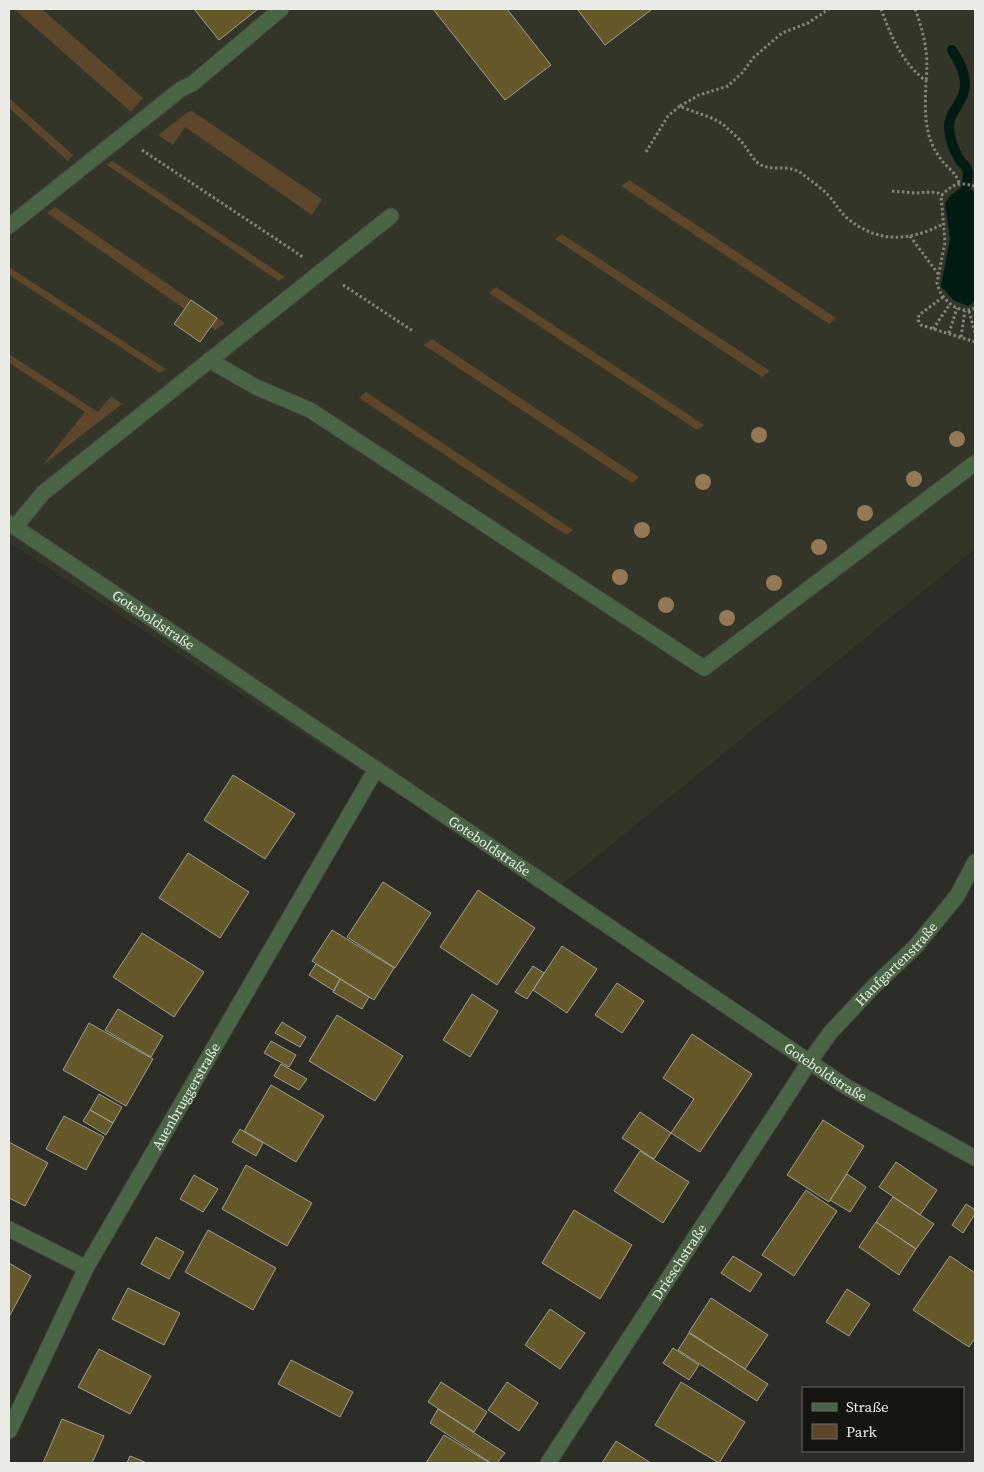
<svg xmlns="http://www.w3.org/2000/svg" width="984" height="1472" font-family="'Source Serif 4',serif">
  <rect width="100%" height="100%" fill="#2b2d26"/>
  <path fill="#323528" d="M9,9H975V549L552,893L200,668L9,542Z"/>
  <path fill="#5e462a" d="M14,9H42L143,98L131,112Z
    M9,98L73,155L68,161L9,108Z
    M192,111L322,199L312,215L185,127L173,145L158,135L188,112Z
    M112,161L285,277L279,281L107,165Z
    M629,180L836,318L829,324L621,186Z
    M55,207L225,323L215,330L47,213Z
    M562,234L770,371L762,377L555,239Z
    M9,267L166,369L160,373L9,275Z
    M496,287L704,425L697,430L489,293Z
    M432,339L639,477L632,483L424,345Z
    M9,354L98,412L111,396L122,404L42,466L85,412L9,363Z
    M366,392L573,530L566,535L359,398Z"/>
  <path fill="#001b11" d="M966,187L975,192V301L968,306L953,300L941,286L950,239L945,203L951,195L959,189Z"/>
  <g fill="none" stroke-linecap="round" stroke-linejoin="round">
    <path stroke="#001b11" stroke-width="10" d="M952,50C962,66 971,83 960,101C955,111 948,117 949,129C950,140 954,150 959,159C962,163 967,166 968,172C968,177 967,183 966,187"/>
  </g>
  <path fill="#665929" stroke="#9f9d94" d="M194,9H258L219,40Z
    M433,9H507L551,65L505,100Z
    M577,9H650L651,10L605,45Z
    M191,300L217,318L200,342L174,324Z
    M233,775L295,814L265,859L204,820Z
    M188,853L249,892L220,938L159,898Z
    M383,882L431,913L395,968L347,937Z
    M478,890L535,928L497,985L440,947Z
    M332,930L394,968L374,1000L312,961Z
    M142,933L204,972L174,1017L113,977Z
    M562,946L597,969L567,1013L533,990Z
    M316,964L340,979L334,991L309,975Z
    M533,966L544,973L527,999L515,992Z
    M340,979L369,997L362,1009L333,992Z
    M617,983L644,1001L622,1033L595,1015Z
    M472,994L498,1011L470,1057L443,1040Z
    M118,1009L163,1036L151,1057L105,1030Z
    M337,1015L403,1056L375,1101L309,1061Z
    M282,1022L306,1037L300,1047L275,1033Z
    M89,1023L153,1059L126,1106L63,1070Z
    M692,1034L752,1074L700,1152L671,1133L694,1099L663,1078Z
    M271,1041L296,1055L289,1067L264,1053Z
    M281,1064L307,1079L299,1090L274,1076Z
    M271,1085L324,1116L296,1162L244,1131Z
    M99,1094L122,1107L113,1123L90,1110Z
    M90,1110L113,1123L106,1135L83,1121Z
    M640,1112L671,1133L654,1159L622,1138Z
    M64,1116L104,1137L86,1170L46,1149Z
    M823,1120L864,1146L829,1202L787,1175Z
    M240,1129L263,1143L256,1156L232,1142Z
    M9,1142L48,1163L25,1206L9,1198Z
    M640,1151L689,1182L663,1223L614,1191Z
    M896,1162L937,1190L920,1215L879,1187Z
    M246,1165L312,1203L287,1246L222,1209Z
    M847,1174L866,1187L850,1212L830,1200Z
    M194,1175L218,1189L203,1212L180,1199Z
    M806,1190L837,1211L794,1276L762,1255Z
    M893,1197L934,1224L916,1249L876,1222Z
    M966,1204L975,1210V1214L963,1233L952,1225Z
    M574,1210L632,1245L600,1299L542,1263Z
    M876,1222L916,1249L899,1275L859,1247Z
    M208,1230L276,1268L253,1310L185,1272Z
    M156,1237L184,1252L169,1279L141,1264Z
    M733,1256L762,1274L750,1292L721,1273Z
    M950,1256L975,1273V1338L969,1347L913,1310Z
    M9,1263L31,1276L9,1317Z
    M128,1288L180,1313L164,1345L112,1319Z
    M847,1289L870,1304L849,1336L826,1322Z
    M711,1298L768,1335L745,1369L689,1332Z
    M550,1309L585,1333L560,1369L525,1345Z
    M689,1333L768,1384L757,1401L678,1350Z
    M673,1348L699,1365L689,1380L663,1363Z
    M99,1349L151,1376L130,1414L78,1387Z
    M291,1360L353,1392L340,1417L278,1384Z
    M441,1382L487,1412L474,1432L428,1402Z
    M507,1382L538,1403L519,1431L488,1410Z
    M681,1382L745,1422L719,1463L655,1425Z
    M438,1409L505,1453L497,1463H491L430,1423Z
    M62,1419L104,1436L92,1463H43Z
    M444,1435L490,1463H426Z
    M616,1441L651,1463H602Z
    M130,1456L147,1463H127Z"/>
  <g fill="none" stroke-linecap="round" stroke-linejoin="round">
    <defs>
      <g id="minor">
        <path d="M9,226L181,89L192,84L281,9"/>
        <path d="M209,360L256,387L310,410L704,668L975,463"/>
        <path id="s1" d="M9,523L376,769L845,1086L975,1158"/>
        <path d="M15,527L43,493L391,216"/>
        <path d="M9,1229L86,1268"/>
        <path id="s2" d="M9,1431L86,1268L376,769"/>
        <path id="s3" d="M548,1463L810,1061L830,1033L873,987L916,946L957,896L975,862"/>
      </g>
    </defs>
    <use href="#minor" stroke="#464841" stroke-width="17"/>
    <path stroke="#81837d" stroke-width="3" stroke-dasharray="2.5 2.5" stroke-linecap="butt" d="M881,9C891,36 902,63 926,81C925,108 923,135 940,158C946,167 956,172 959,183
      M915,9C924,33 929,55 926,81
      M680,106L699,95L728,86L742,73L754,57L782,33L808,23L829,9
      M142,150L303,257
      M646,152L668,116L680,106C694,113 713,116 725,126C731,132 739,138 744,145C748,150 752,158 758,163C771,173 786,163 801,173C810,180 820,187 828,195C835,202 839,211 847,218C877,243 909,242 943,224
      M975,186C958,182 954,183 941,196L945,242L937,283C940,299 959,316 975,308
      M892,191L915,193L932,192L938,193L941,196
      M910,236L939,275
      M343,285L413,331
      M943,297L919,315L918,320L921,325L975,342
      M969,311L975,333
      M933,329L950,304
      M949,333L957,308
      M961,337L965,311"/>
    <use href="#minor" stroke="#496546" stroke-width="15"/>
  </g>
  <g fill="#947954">
    <circle cx="759" cy="435" r="8"/>
    <circle cx="957" cy="439" r="8"/>
    <circle cx="914" cy="479" r="8"/>
    <circle cx="703" cy="482" r="8"/>
    <circle cx="865" cy="513" r="8"/>
    <circle cx="642" cy="530" r="8"/>
    <circle cx="819" cy="547" r="8"/>
    <circle cx="620" cy="577" r="8"/>
    <circle cx="774" cy="583" r="8"/>
    <circle cx="666" cy="605" r="8"/>
    <circle cx="727" cy="618" r="8"/>
  </g>
  <g text-anchor="middle" stroke-width="4" stroke-linejoin="round" paint-order="stroke">
    <g font-size="14" fill="#eaebe6" stroke="#141411">
      <text dy="5" stroke="none"><textPath href="#s1" startOffset="174">Goteboldstraße</textPath></text>
      <text dy="5" stroke="none"><textPath href="#s1" startOffset="579">Goteboldstraße</textPath></text>
      <text dy="5" stroke="none"><textPath href="#s3" startOffset="610">Hanfgartenstraße</textPath></text>
      <text dy="5" stroke="none"><textPath href="#s1" startOffset="984">Goteboldstraße</textPath></text>
      <text dy="5" stroke="none"><textPath href="#s2" startOffset="379">Auenbruggerstraße</textPath></text>
      <text dy="5" stroke="none"><textPath href="#s3" startOffset="240">Drieschstraße</textPath></text>
    </g>
  </g>
  <rect width="984" height="1472" fill="none" stroke="#eaebe6" stroke-width="20"/>
  <rect x="802" y="1387" width="162" height="65" fill="#141411" stroke="#6a6a66"/>
  <rect x="812" y="1403" width="25" height="8" fill="#496546" stroke="#6a6a66"/>
  <text x="846" y="1412" font-size="15" fill="#eaebe6">Straße</text>
  <rect x="812" y="1424" width="25" height="15" fill="#5e462a" stroke="#6a6a66"/>
  <text x="846" y="1437" font-size="15" fill="#eaebe6">Park</text>
</svg>
